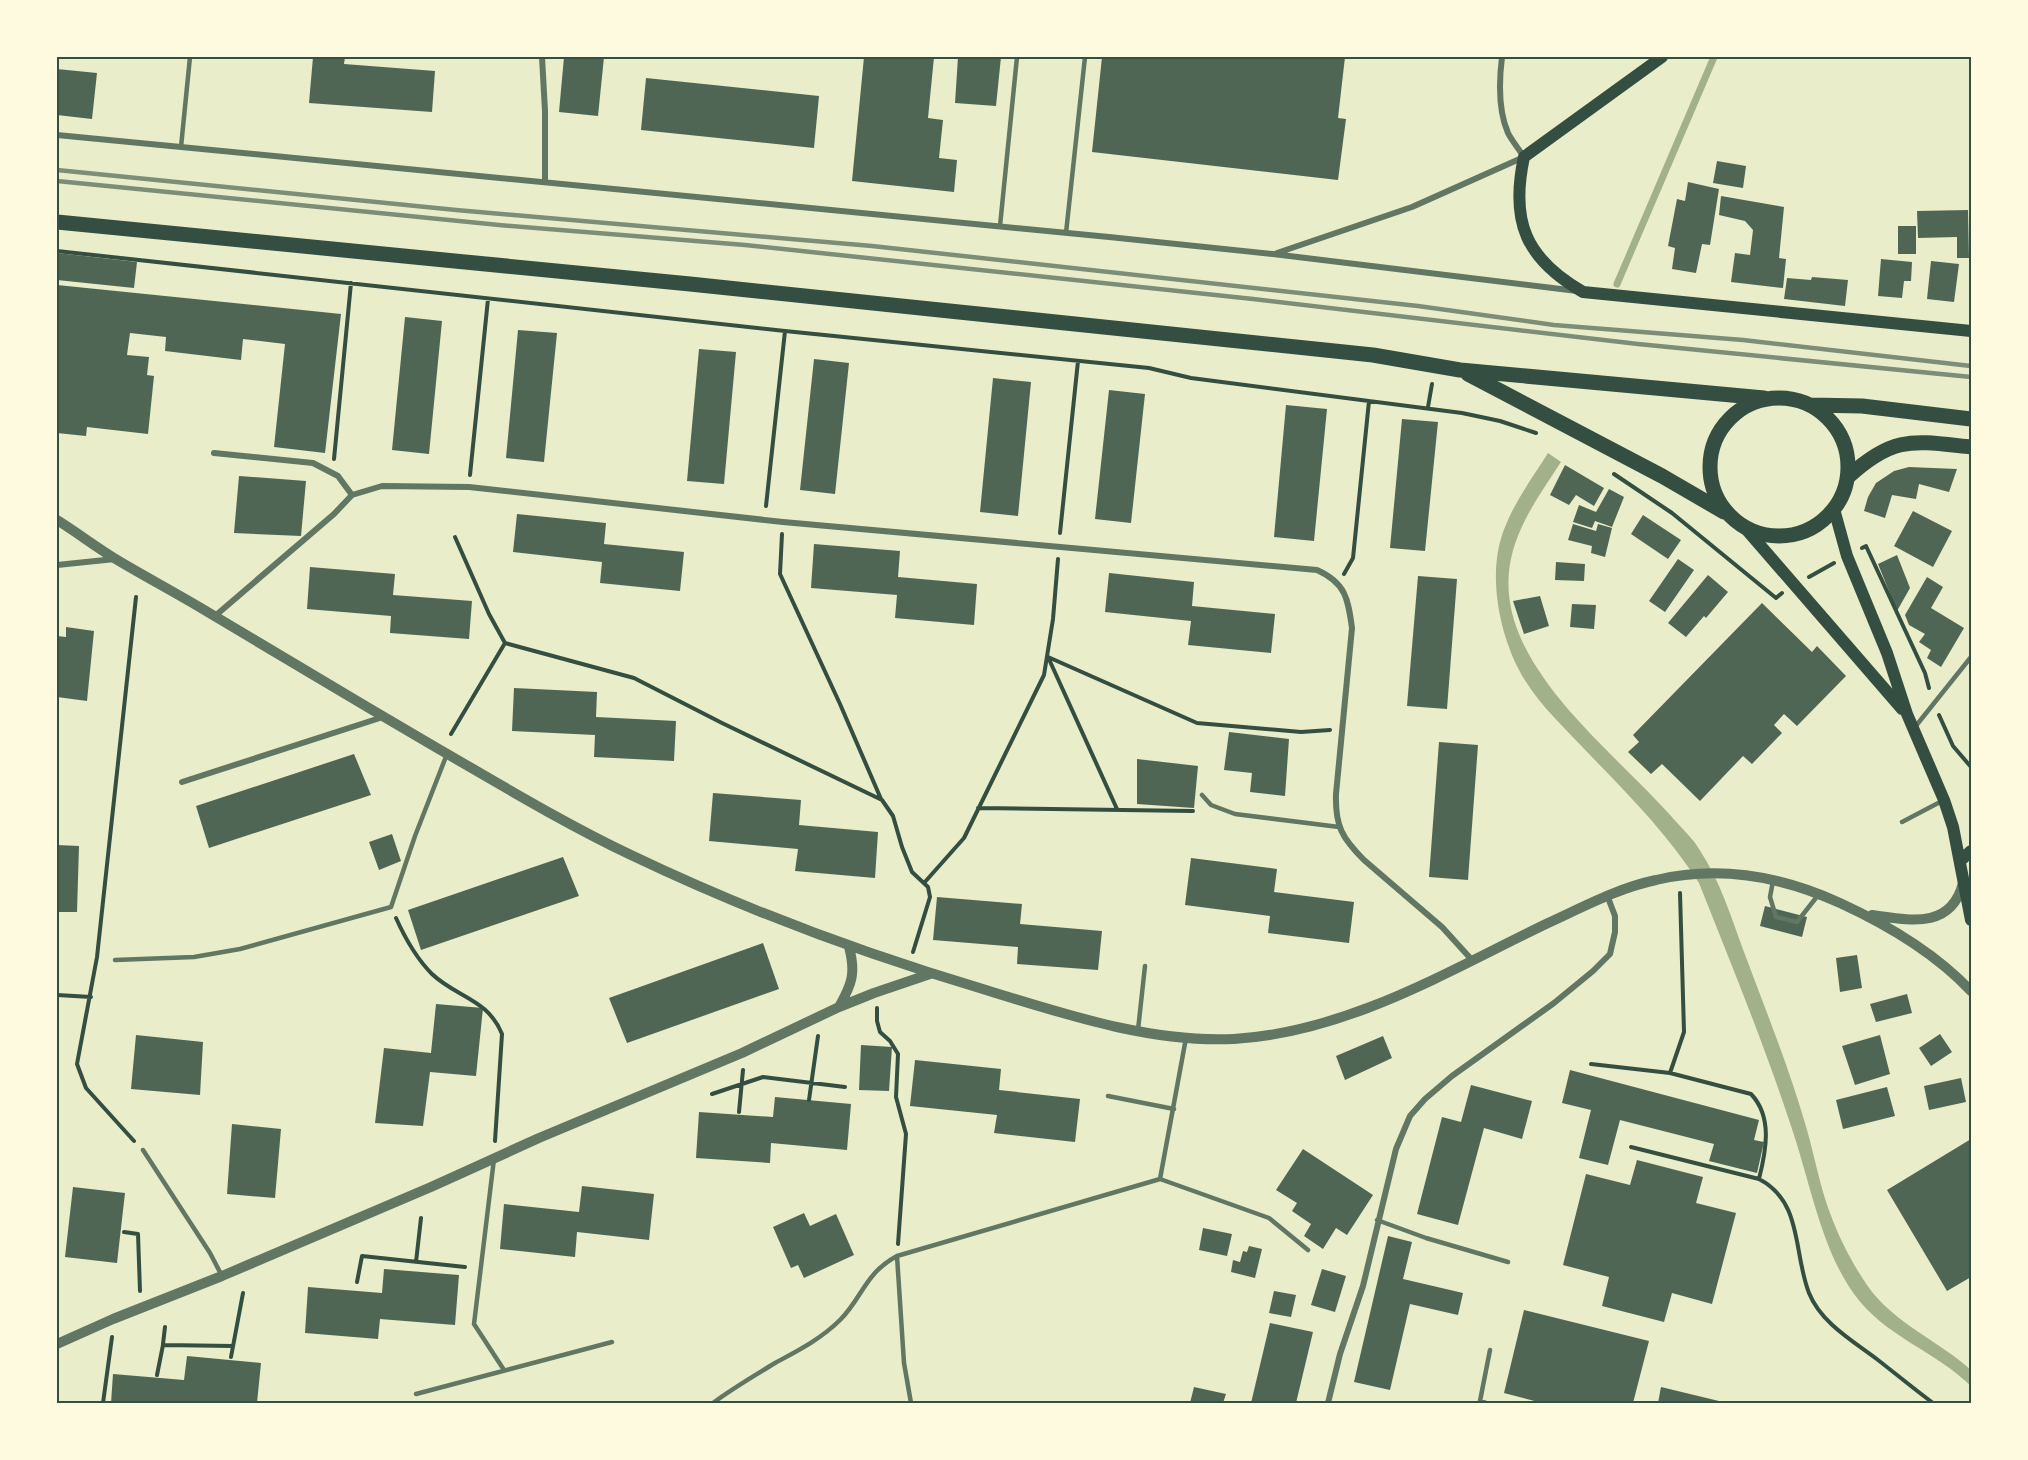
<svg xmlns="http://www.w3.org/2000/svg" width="2028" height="1460" font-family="Commissioner,sans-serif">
  <rect width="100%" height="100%" fill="#e9edc9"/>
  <path fill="#a3b18a" d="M1548,453L1561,462C1528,512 1495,556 1514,620C1537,695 1620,759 1671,816C1680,827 1692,837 1699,849C1720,880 1731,917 1744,952C1766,1011 1790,1070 1807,1130C1815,1158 1820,1187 1830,1213C1839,1238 1852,1263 1867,1285C1893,1323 1938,1340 1971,1370V1386C1935,1351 1884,1336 1854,1294C1821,1248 1810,1182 1792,1129C1765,1046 1731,964 1699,883C1669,836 1629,795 1590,755C1565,728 1535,702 1518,668C1498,628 1487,570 1505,527C1515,501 1533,477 1548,453Z"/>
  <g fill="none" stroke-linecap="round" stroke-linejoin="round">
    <path stroke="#a3b18a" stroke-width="7" d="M1617,284L1714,57"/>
  </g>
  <path fill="#4f6655" d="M313,57H345L344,64L435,71L432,112L309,103Z
    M564,57H604L598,116L559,112Z
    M864,57H934L928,118L943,120L939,158L957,160L954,192L852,181Z
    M958,57H1001L996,106L955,103Z
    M1102,57H1345L1338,118L1346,119L1338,180L1092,152Z
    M57,69L97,73L92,119L57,115Z
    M646,78L819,96L814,148L641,130Z
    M1717,161L1746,166L1743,188L1713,183Z
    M1688,182L1719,189L1710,245L1702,244L1696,273L1672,269L1675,248L1668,246L1677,199L1685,201Z
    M1721,196L1784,207L1779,258L1786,259L1783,288L1731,282L1735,253L1750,255L1753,230L1745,221L1719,215Z
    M1968,210L1969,258H1957V237L1918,238L1917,211Z
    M1898,226H1916V254H1898Z
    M57,253L137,262L134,288L57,280Z
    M1881,259L1912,262L1911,281H1904L1902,298L1878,296Z
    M1931,261L1959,264L1954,302L1927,299Z
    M1812,277L1848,280L1845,306L1784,299L1787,278L1811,280Z
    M57,285L341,314L325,453L274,447L285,344L243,339L241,360L165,351L166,337L130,333L127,355L149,357L147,375L154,376L148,434L87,427L86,436L57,433Z
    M405,317L442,321L429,454L392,450Z
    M518,330L557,333L544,462L506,458Z
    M699,349L736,352L724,484L687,481Z
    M814,359L849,363L835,494L800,490Z
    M993,378L1031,382L1018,516L980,512Z
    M1109,390L1145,394L1131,523L1095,519Z
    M1286,405L1327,409L1314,541L1274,537Z
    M1402,419L1438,422L1425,551L1390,548Z
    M1565,465L1604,488L1594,506L1576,495L1569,505L1550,495Z
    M1909,467L1957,469L1949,492L1919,484L1916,499L1892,495L1885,518L1864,511L1868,497L1876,483L1894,471Z
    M239,476L306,481L301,536L234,533Z
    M1609,489L1624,497L1612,527L1595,521L1592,528L1573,522L1579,505L1596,512Z
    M1913,511L1952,531L1933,567L1894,546Z
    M517,514L606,523L604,544L684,552L680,591L600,583L602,562L513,552Z
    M1643,515L1681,540L1668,559L1631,534Z
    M1573,524L1596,531L1598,524L1612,528L1605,557L1591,553L1592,546L1568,540Z
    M814,544L900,551L898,577L977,584L974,625L895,618L897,595L811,588Z
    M1897,555L1910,588L1897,611L1878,564Z
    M1678,559L1694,570L1665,612L1649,601Z
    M1556,562L1585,564L1584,581L1555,580Z
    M310,567L395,574L393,595L472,601L469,639L390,633L391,616L307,609Z
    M1109,573L1194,582L1192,606L1275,614L1271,653L1188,645L1191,621L1105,612Z
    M1708,575L1728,592L1706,618L1704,616L1686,637L1668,623Z
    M1418,576L1457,579L1447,709L1407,706Z
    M1927,577L1943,587L1931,608L1964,628L1941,667L1927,658L1931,650L1919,642L1925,634L1909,625L1905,615Z
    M1540,596L1549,626L1524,634L1513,601Z
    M1762,603L1812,652L1817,646L1846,676L1797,726L1784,714L1774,725L1782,733L1752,764L1743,756L1700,801L1662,764L1651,774L1628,752L1639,742L1633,735Z
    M1572,604L1596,605L1594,629L1570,627Z
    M66,627L94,631L87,701L57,697V636L66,637Z
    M514,688L597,692L596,717L676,721L674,761L594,757L595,735L512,731Z
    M1229,732L1289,739L1285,796L1250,792L1252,773L1224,770Z
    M1439,742L1478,745L1468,880L1429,877Z
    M354,754L371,795L209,848L196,806Z
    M1137,759L1198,766L1194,808L1137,804Z
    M713,793L801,800L799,825L878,832L875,878L795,871L798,849L709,841Z
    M392,834L401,861L379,870L369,842Z
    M57,845L79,846L77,912H57Z
    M563,857L579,896L421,950L408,910Z
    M1191,858L1277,869L1274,892L1354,902L1349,943L1268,933L1270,916L1185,905Z
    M937,897L1022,904L1020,924L1102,931L1098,970L1017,964L1018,947L933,940Z
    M1765,906L1807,917L1802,937L1760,926Z
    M763,943L779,989L627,1043L609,998Z
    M1857,955L1862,988L1840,992L1836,958Z
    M1907,994L1912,1013L1876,1022L1870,1004Z
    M436,1004L483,1008L476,1076L430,1072L423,1126L375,1123L384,1048L431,1053Z
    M1940,1034L1952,1052L1931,1066L1919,1048Z
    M136,1035L203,1042L200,1095L131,1089Z
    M1880,1035L1890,1074L1855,1085L1842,1046Z
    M1383,1036L1392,1058L1345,1080L1336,1056Z
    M861,1045L892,1047L889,1091L859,1090Z
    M915,1060L1001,1069L999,1090L1080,1099L1075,1142L994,1133L997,1115L910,1106Z
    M1570,1070L1759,1120L1754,1140L1764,1142L1757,1173L1709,1161L1714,1144L1620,1120L1608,1165L1579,1158L1591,1110L1562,1103Z
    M1961,1078L1966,1102L1929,1110L1924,1086Z
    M1471,1085L1532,1101L1522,1139L1484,1128L1458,1225L1417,1214L1442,1117L1461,1122Z
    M1887,1087L1895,1116L1843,1129L1836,1100Z
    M775,1097L851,1104L847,1150L771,1143L770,1163L696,1158L699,1112L773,1117Z
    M232,1124L281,1129L275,1198L227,1194Z
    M1971,1139V1277L1947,1291L1887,1190Z
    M1303,1149L1373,1195L1347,1235L1336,1228L1323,1249L1304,1236L1311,1224L1292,1211L1297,1203L1276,1190Z
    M1637,1160L1703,1177L1696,1203L1736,1213L1712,1304L1672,1293L1664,1322L1602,1306L1609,1277L1563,1265L1586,1174L1630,1185Z
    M582,1186L654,1194L649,1240L577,1232L575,1257L500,1249L504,1204L579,1212Z
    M73,1187L125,1193L117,1263L65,1257Z
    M804,1213L810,1226L836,1214L854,1255L804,1278L798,1265L791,1268L773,1227Z
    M1203,1228L1232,1234L1227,1256L1199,1250Z
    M1388,1236L1412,1242L1403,1279L1463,1293L1458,1315L1410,1304L1390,1390L1354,1382Z
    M1249,1246L1262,1249L1255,1278L1231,1272L1233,1260L1240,1262L1243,1251L1247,1252Z
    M384,1269L459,1275L455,1325L380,1319L378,1339L305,1333L308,1287L382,1293Z
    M1322,1269L1346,1276L1335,1312L1311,1305Z
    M1274,1291L1296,1295L1291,1317L1269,1313Z
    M1524,1310L1649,1341L1633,1403H1542L1504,1393Z
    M1270,1323L1313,1332L1296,1403H1251Z
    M187,1356L261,1363L257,1403L182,1401V1403H111L113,1374L184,1380Z
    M1194,1387L1226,1394L1223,1403H1190Z
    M1661,1387L1723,1402V1403H1658Z"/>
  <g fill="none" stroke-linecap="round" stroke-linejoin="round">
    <path stroke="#344e41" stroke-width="4" d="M57,251L785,331L1149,368L1191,378L1462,413L1500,421L1536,433
      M1428,407L1432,384
      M334,459L351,283
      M1614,474L1672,513L1776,598L1782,593
      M470,475L488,299
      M766,506L785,331
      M1060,533L1078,361
      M782,534L780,574L840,704L881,799
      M455,537L489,614L505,643L634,678L722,723L882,800L893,816L902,847L912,872L928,887L930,897L913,952
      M1862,548L1866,546L1925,673L1929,688
      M1344,574L1353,558L1369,401
      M1809,577L1834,563
      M1048,657L1197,723L1301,732L1330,730
      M1048,657L1117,809
      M1939,715L1953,746L1971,767
      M451,734L505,643
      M978,808L1193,811
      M924,883L964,838L1044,675L1053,619L1058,559
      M396,918C405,938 416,958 432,974C456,997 488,999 502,1034L495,1141
      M57,995L91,997
      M877,1008V1021L880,1032L890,1041L898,1054L896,1097L906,1134L898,1244
      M1591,1064L1670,1073L1684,1032L1680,893
      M1670,1073L1751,1094C1773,1117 1766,1151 1759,1179
      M712,1094L763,1077L845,1087
      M809,1100L818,1036
      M739,1112L743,1070
      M134,1141L86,1088L77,1064L97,957L136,597
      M1631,1147L1759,1179C1803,1202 1793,1252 1809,1293C1821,1323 1853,1341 1878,1360C1896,1374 1914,1389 1933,1403
      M124,1232L138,1234L140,1291
      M416,1262L421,1218
      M357,1282L362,1256L465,1267
      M163,1344L165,1327
      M231,1357L243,1293
      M157,1375L163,1345L233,1346
      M103,1403L112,1337"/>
    <path stroke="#617663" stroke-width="4.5" d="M181,147L190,57
      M1000,226L1017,57
      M1066,233L1085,57
      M1915,727L1971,657
      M1202,795L1211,805L1235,814L1339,827
      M1902,822L1942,801
      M1773,881L1770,897L1776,917L1797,922L1819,894
      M115,960L194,957L240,949L391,907L415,836L447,754
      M1138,1030L1145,966
      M1108,1096L1174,1109
      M143,1150L210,1253L222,1276
      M494,1159L474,1324L504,1370
      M1160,1179L1186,1038
      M1377,1220L1426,1238L1508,1262
      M897,1256L904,1363L911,1403
      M416,1394L612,1342
      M713,1403C733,1388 754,1376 775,1363C797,1351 821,1339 840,1320C863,1297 864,1274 897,1256L1160,1179L1269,1218L1308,1250
      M1486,1403L1480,1401L1490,1350"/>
    <path stroke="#617663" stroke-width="6" d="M542,57L545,111V182
      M57,135L1109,237L1273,254L1577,291
      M1277,253L1412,207L1524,157C1519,149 1512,141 1508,133C1498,110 1499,81 1502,57
      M214,453L313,463L338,476L352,495L334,514L215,616
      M352,495L382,486L469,487L783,522L1317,570C1346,583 1348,599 1352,628L1336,794C1335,826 1342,838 1364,860L1442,927L1472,960
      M57,565L115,559
      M182,782L383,717
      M1328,1403L1340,1354L1363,1286L1396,1149L1410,1116L1425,1099L1452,1076L1554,1003L1593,971L1610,954L1615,932V916L1607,895"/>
    <path stroke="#617663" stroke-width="10" d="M57,520C78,533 97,548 119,561C146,577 174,592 201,608C280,655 358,702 437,748C501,785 564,823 631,855C746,910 864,954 986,990C1065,1014 1150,1043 1234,1039C1348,1032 1448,971 1548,923C1583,907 1618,888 1656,880C1720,865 1781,876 1840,903C1888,925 1935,953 1971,991
      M1872,915C1909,920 1951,930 1963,883
      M839,1007C852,984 856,973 849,947
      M57,1344L113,1319L222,1276L431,1187L539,1138L742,1053L839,1007L874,993L930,974"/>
    <path stroke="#344e41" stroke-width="12" d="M1662,57L1524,157C1510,222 1526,259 1583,292L1971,331
      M1834,509L1847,556L1887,653L1907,714L1944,800L1953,827L1971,920
      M1746,529L1902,709
      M1960,861L1971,851"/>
    <path stroke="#344e41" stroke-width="15" d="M57,222L690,284L1373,355L1460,370L1764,398
      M1468,374L1662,476L1724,512
      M1710 467a69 69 0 1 1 138 0a69 69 0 1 1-138 0Z
      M1811,405L1862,406L1971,419
      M1848,477C1894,435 1913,441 1971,447"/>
    <path stroke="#7c8e77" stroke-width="4.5" d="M57,170L456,210L872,246L1418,306L1554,325L1743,340L1971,366
      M57,181L499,225L745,245L1253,299L1638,344L1971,377"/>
  </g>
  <rect width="2028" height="1460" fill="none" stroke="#fefae0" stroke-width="117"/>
  <rect x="58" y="58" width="1912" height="1344" fill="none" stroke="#344e41" stroke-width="2"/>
</svg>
